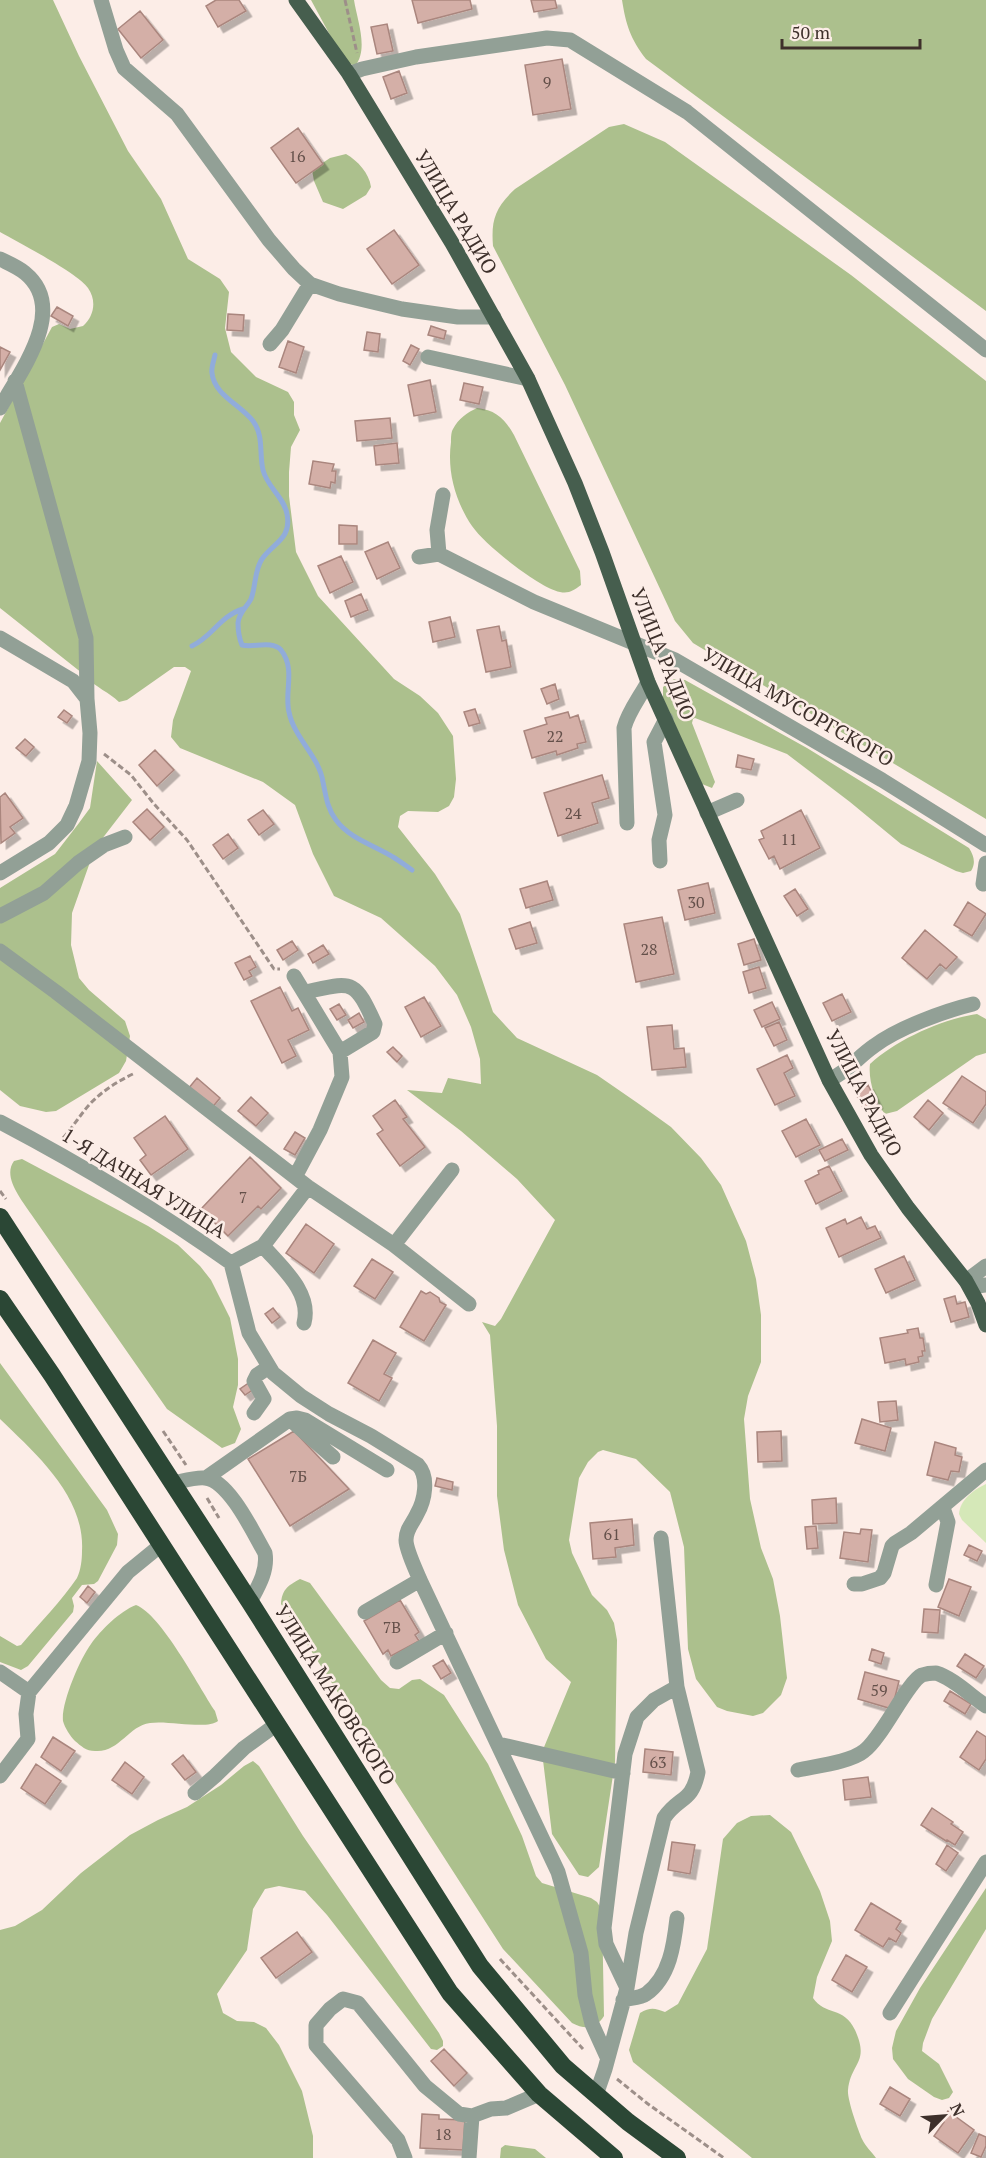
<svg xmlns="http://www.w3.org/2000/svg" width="986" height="2158" font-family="'PT Serif',serif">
  <defs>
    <filter id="shadow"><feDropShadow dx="5.5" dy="5.5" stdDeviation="0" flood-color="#0004"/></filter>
  </defs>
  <rect width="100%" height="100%" fill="#fcede7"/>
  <path fill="#d5e8b8" d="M986,1484V1543L962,1520L959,1514C960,1500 973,1490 986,1484Z"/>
  <path fill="#acc08d" d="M0,0H53L79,56L128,151L161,199L188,259L220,279L229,292L225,328L231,352L256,377L288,392L294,402V415L300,430L291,447L289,472V496L296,552L318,596L394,679L420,696L438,713L453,736L456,779L454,797L449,806L438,812L408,811L400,816L398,827L435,874L460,914L493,1012L517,1038L597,1075L639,1104L671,1127L701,1158L721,1185L746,1241L756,1279L761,1315V1362L748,1396L744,1419L750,1499L761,1548L773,1579L780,1616L787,1678L781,1695L763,1713L753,1716L727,1711L717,1707L696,1679L688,1649L684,1547L670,1492L636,1459L603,1450L598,1452L588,1462L579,1478L569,1540L572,1553L592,1595L607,1610L614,1623L617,1640L615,1762L599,1867L588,1877L579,1875L552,1834L542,1752L571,1682L546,1659L518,1605L504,1550L497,1496V1426L490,1335L482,1322L495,1326L501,1319L555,1220L517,1179L461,1131L407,1090L442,1093L448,1078L481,1084L480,1059L471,1027L457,995L435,966L381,918L334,896L313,854L295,805L263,782L180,748L171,737L173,720L191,671L185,667H174L127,700L119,702C109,692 96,688 87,677L0,608V423L52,327L59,324L70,329L83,326C94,316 97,301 88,288C79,274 18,242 0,232Z
    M311,0H354C357,20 369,49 355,66L344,61Z
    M622,0H986V311L646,59C630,38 626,25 622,0Z
    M624,124L665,142L851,275L986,381V819L693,643L675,621L565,385L493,246C491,220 495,208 515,189L609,127Z
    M346,154C358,161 369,173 371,187L366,195L343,209L323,202L314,181L312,170L330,158Z
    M477,408C496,410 505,419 514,435L580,571L581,585C574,590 569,594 560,592C538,587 485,545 472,526C455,501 447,471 451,442C451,438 451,432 453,429C458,419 468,412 477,408Z
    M674,679L685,680L807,748L969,848C974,856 976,863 971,871L963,873L956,871L901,844L850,802L787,754L695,718L693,719L692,723L715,782L712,788L702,784L663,698V687Z
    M97,761L132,800L95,848L72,913L71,945L79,978L89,990L125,1021L130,1036L126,1061L119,1073L56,1111L46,1112L20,1106L0,1090V888L55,854L79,823L90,808Z
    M977,1014L986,1019V1053L976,1056L897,1111L885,1114C875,1102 868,1080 870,1064C896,1040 942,1019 977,1014Z
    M22,1159L148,1226L178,1245L200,1266L211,1280L230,1318L238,1359V1385L233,1407L241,1429L235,1443L222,1448L167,1409L31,1214C22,1200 2,1177 14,1161Z
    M0,1363L107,1510L118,1534L117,1545L98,1581L94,1584L82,1585L72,1598L74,1606L73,1612L28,1666L21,1670L0,1662V1636L17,1646L21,1645C38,1625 63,1599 77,1578C81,1570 82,1559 82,1551C85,1496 36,1454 0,1419Z
    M300,1579L310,1583L381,1680L390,1688L399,1689L412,1680L420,1679L444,1695L488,1764L522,1836L536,1876L542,1883L591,1898L597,1902L602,1910L604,2016C596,2029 585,2030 572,2023L503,1949L281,1604C282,1590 287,1586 300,1579Z
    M136,1605C161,1614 199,1687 215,1711L218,1721C207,1730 168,1720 150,1723C128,1726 119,1753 95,1751C86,1751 81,1746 75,1741C70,1736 65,1728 63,1721C61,1703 80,1659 91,1644C101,1630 120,1611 136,1605Z
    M253,1761L259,1766L303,1836L439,2033L443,2041V2046L437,2050L431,2049L327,1915L305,1891L279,1886L265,1889L253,1909L247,1950L217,1994L223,2013L237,2021L254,2022L266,2028L279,2045L302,2091L313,2136V2158H0V1930L15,1926L42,1910L81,1873L130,1835L158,1820L187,1807L221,1785L244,1766Z
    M770,1815L791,1832L820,1891L830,1921L832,1941L817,1977L813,1998C825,2016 844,2006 855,2030C870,2063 851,2062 848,2090C847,2099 858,2130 862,2139C865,2146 872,2152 876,2158H752L633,2062L629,2050L640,2013C650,2007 655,2008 665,2012L678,2004L707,1949L723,1839L737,1823L751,1816Z
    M986,1888V1929L932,2019L923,2043L922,2051L939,2064L953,2092L949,2098L942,2100L934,2097L908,2079L893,2059L892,2048L896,2031L920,1988Z
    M505,2145L535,2149L546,2158H500L501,2148Z"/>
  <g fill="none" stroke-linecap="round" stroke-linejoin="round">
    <path stroke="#91acda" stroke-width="5" d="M215,355C214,360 211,368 212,373C214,395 241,405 253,421C264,436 259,453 263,470C267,487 284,497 287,514C292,539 273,543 262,559C254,571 256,586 251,599C247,607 239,612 238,623C238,630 239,638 242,645C253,648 272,640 281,650C296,669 284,692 289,712C294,738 319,756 323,782C326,796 327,808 336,820C350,839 374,845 393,857C400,861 406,866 412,870
      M192,646C212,637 220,616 243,609"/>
  </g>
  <path fill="#d4afa7" stroke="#aa867e" stroke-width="1.5" filter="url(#shadow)" d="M216,0H239L246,11L218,27L206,6Z
    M412,0H470L472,9L418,23Z
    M531,0H555L557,8L534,12Z
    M140,11L163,40L141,58L118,29Z
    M387,24L393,51L377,54L371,27Z
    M562,59L571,109L533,115L525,65Z
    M399,71L407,93L391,99L383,77Z
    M298,128L323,164L296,183L271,148Z
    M394,230L419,265L392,284L367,249Z
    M57,307L73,316L68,326L51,316Z
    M228,314L244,315L243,331L227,330Z
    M431,326L446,331L444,339L428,335Z
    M367,332L380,334L378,352L364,350Z
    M288,341L304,347L296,373L279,367Z
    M411,345L419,349L410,365L403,361Z
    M0,347L10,352L0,370Z
    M430,380L436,412L414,416L408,385Z
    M464,383L483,387L479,404L460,400Z
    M390,418L392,438L357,441L355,421Z
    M397,443L399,463L376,465L374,446Z
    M313,461L334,464L332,471H336L335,483L331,482L330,488L309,484Z
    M339,525L357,526V544H339Z
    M388,542L400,568L377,579L365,552Z
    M341,556L353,582L330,593L318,566Z
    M361,594L368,610L351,617L345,601Z
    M450,617L455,637L433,642L429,622Z
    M499,626L502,641L506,640L511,667L486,672L477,630Z
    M555,684L559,699L547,704L541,689Z
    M475,709L480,723L469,726L464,712Z
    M64,710L72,716L67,723L58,717Z
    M568,712L570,718L578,715L586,742L577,744L578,748L557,755L556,751L532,758L524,731L547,724L545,718Z
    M25,739L34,747L26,756L16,748Z
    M155,750L174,770L157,786L139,765Z
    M738,755L754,759L751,770L736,767Z
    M602,775L609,798L592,803L598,823L558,836L544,793Z
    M5,793L23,818L10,827L15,833L1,843L0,797Z
    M147,809L164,827L150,840L133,822Z
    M263,810L274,824L259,835L248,820Z
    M801,810L820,848L780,869L774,856L769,859L759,840L764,838L761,831Z
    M228,834L238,848L223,859L213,845Z
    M547,881L553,900L526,908L520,889Z
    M708,883L715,913L685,920L678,890Z
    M795,889L808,909L797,916L784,896Z
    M968,902L986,914L972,936L954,925Z
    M662,917L674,974L636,982L624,924Z
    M530,922L537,943L516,949L509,929Z
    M925,930L957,957L946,969L940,964L927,979L902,958Z
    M754,939L761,960L744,965L738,944Z
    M292,941L298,950L283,960L277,950Z
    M323,945L329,954L313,963L308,954Z
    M250,956L256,967L249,971L252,976L244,980L235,963Z
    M759,967L766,988L749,993L743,972Z
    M280,987L292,1011L298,1008L309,1030L288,1040L296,1056L282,1063L251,1001Z
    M842,994L851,1012L832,1021L823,1003Z
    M424,997L441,1026L421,1037L405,1007Z
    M772,1002L780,1019L762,1027L754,1010Z
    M339,1004L346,1015L337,1020L330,1009Z
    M359,1013L364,1022L353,1028L348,1020Z
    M779,1022L787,1040L774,1046L765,1028Z
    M672,1025L674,1049L684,1048L686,1067L652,1070L647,1027Z
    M393,1047L402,1056L397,1062L387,1052Z
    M787,1055L793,1068L784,1073L795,1096L775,1105L757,1069Z
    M962,1076L986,1092V1104L973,1123L943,1103Z
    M197,1078L220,1098L211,1109L188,1089Z
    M868,1085L877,1103L864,1110L855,1092Z
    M251,1097L268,1113L256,1126L238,1111Z
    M395,1100L407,1117L403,1119L425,1147L400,1166L377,1134L383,1130L373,1116Z
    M928,1100L943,1113L929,1130L914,1117Z
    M165,1116L188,1149L151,1175L140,1160L146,1155L134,1138Z
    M806,1119L820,1145L796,1157L782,1131Z
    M295,1132L305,1138L295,1155L284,1149Z
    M842,1139L848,1150L825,1161L819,1150Z
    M250,1157L281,1188L261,1209L258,1206L228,1236L201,1209Z
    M829,1166L842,1191L816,1204L805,1181L819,1174L818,1171Z
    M861,1217L867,1229L875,1226L881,1238L839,1257L826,1228L845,1219L847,1224Z
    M306,1224L334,1244L314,1273L286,1253Z
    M904,1256L915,1280L886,1293L875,1269Z
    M372,1259L393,1272L375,1299L354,1286Z
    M421,1291L426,1294L430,1292L439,1298L440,1302L446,1305L424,1341L400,1327Z
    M955,1296L957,1304L965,1302L969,1317L951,1322L944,1299Z
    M273,1308L280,1317L272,1323L265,1314Z
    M918,1328L920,1338H923L925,1351H922L923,1356L918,1357L919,1362L906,1365L905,1359L885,1363L880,1338L908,1333L907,1330Z
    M373,1340L396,1353L384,1374L392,1378L379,1401L348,1383Z
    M250,1382L254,1389L245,1395L240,1389Z
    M896,1401L898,1420L880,1422L878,1402Z
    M862,1419L891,1428L885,1451L855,1443Z
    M294,1431L349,1489L290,1526L248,1459Z
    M781,1431L782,1461L758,1462L757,1432Z
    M935,1442L956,1448L955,1455L962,1457L959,1472L951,1471L948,1480L927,1475Z
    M437,1478L453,1482L452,1490L435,1486Z
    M836,1498L837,1523L813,1524L812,1500Z
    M632,1519L634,1545L615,1548L616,1557L593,1559L590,1523Z
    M816,1526L818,1548L807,1549L805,1527Z
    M861,1529L872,1530L868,1562L840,1558L844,1532L860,1534Z
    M969,1545L982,1551L977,1561L964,1555Z
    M949,1579L971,1587L959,1616L938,1607Z
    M88,1586L95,1592L87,1603L80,1597Z
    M400,1600L419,1632L415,1635L419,1641L391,1656L388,1650L383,1654L364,1621Z
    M924,1609L940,1610L938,1633L922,1632Z
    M872,1649L884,1653L881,1664L869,1660Z
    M965,1654L984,1666L976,1678L957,1666Z
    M443,1660L451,1673L441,1679L433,1666Z
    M865,1672L899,1681L892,1709L858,1699Z
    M950,1691L971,1704L965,1714L944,1701Z
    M977,1731L986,1737V1759L979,1770L960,1757Z
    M53,1737L75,1751L61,1771L41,1757Z
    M645,1749L673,1752L671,1775L643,1772Z
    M183,1755L196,1772L185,1780L172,1764Z
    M125,1762L144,1777L132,1794L112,1780Z
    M36,1764L61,1781L45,1804L21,1788Z
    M868,1777L871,1797L845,1800L843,1780Z
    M932,1808L953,1822L951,1824L963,1832L955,1845L947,1840L946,1841L921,1825Z
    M672,1842L695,1845L690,1874L668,1870Z
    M947,1845L958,1853L946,1871L936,1864Z
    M871,1903L901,1921L896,1929L901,1933L896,1942L889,1938L883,1947L855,1930Z
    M297,1932L312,1952L276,1978L261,1958Z
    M846,1955L867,1967L852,1992L832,1980Z
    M444,2049L467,2073L454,2086L431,2061Z
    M890,2087L910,2099L900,2116L880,2104Z
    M948,2111L974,2130L958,2153L934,2136L944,2122L942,2120Z
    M422,2114L439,2115V2119L465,2120L463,2150L420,2148Z
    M979,2134L986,2137V2146L981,2157L971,2153Z"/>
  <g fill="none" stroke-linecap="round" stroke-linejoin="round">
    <path stroke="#9d8f89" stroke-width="3" stroke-dasharray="6 3" stroke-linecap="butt" d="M345,0L357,53
      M104,754L131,775L154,804L187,840L274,969H280
      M63,1138C71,1129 77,1120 84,1111C97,1094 116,1082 135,1073
      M0,1191L6,1199
      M163,1431L186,1465
      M207,1498L219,1518
      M500,1959L583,2049
      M617,2079L648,2104L724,2158"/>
    <path stroke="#92a096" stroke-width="15" d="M101,0L116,50L124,68L177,114L269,240L294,269L310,284L339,294L402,309L458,317H494
      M349,74L362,69L416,57L547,38L570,40L687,112L986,350
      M0,259C8,263 18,267 25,273C69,309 20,372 0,408
      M270,344L282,330L310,284
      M428,357L528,379
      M15,381L86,638L87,699
      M443,495L437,530L439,554L534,602L675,660L882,780L986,845
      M419,557L439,554
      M0,638L73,681L87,699L90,733L89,761L76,806L67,825L49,843L0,873
      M707,813L737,800
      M627,823L624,728C628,712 640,697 648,682
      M660,861L659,840L665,815L654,742L666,719
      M983,884L986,863
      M0,916L44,893L78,863L104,845L125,837
      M0,951L56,992L308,1187L394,1245L469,1304
      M294,976L340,1052L342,1077L320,1130L295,1177
      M305,992C353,982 354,978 375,1024L373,1032L340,1052
      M829,1080C847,1072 858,1057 874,1046C898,1028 944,1011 973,1004
      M0,1122C80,1164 157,1210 231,1263L263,1246L308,1187
      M394,1245L452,1170
      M263,1246C281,1267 312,1292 304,1323
      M231,1263L249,1333L273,1373L301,1396L329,1414L371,1436L418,1465C429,1477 425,1500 417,1514C413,1523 406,1529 406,1540C406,1550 416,1570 420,1580L558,1872L581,1953L585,1995L592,2024L607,2057
      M966,1281L986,1266
      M970,1287L986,1285
      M254,1413L264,1399L254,1381L257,1375L269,1367
      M292,1421L333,1457
      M206,1478L290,1419L297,1418L305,1420L387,1470
      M173,1483C183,1481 195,1477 205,1478C229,1480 254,1534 265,1553C268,1571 258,1587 250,1602
      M854,1584H862L880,1578L884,1573L892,1546L895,1543L911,1533L986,1470
      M936,1585L948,1522L943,1508
      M365,1612L420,1580
      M397,1662L446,1633
      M0,1672L29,1692
      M498,1744L623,1773
      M798,1770C815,1766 851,1762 864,1751C882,1738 908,1681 922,1675C925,1674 933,1673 936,1673C953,1678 971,1696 986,1706
      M0,1776L28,1739L26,1714L29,1692L128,1572L161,1545
      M195,1793L215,1776L244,1748L277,1724
      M627,1988L606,1944L604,1928L625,1754L637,1717L654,1700L677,1687
      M623,2000C630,1998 640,1998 646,1994C670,1977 674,1944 677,1918
      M890,2013L986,1862
      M596,2095L605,2069L627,1988L636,1933L664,1818C679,1796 692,1803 698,1772L677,1687L661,1538
      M405,2158L398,2140L316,2045V2025L330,2009L343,1999L358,2003L425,2086L459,2114L472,2116L491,2109L506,2108L539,2094
      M469,2158L472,2116"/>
    <path stroke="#465e4e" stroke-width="15" d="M296,0L349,74L452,243L528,379L575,483L602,552L648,682L829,1080L871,1155L908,1208L966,1281L978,1303L986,1325"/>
    <path stroke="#2b4735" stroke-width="18" d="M0,1217L250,1602L480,1966L563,2066L628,2122L677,2158
      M0,1299L52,1375L450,1993L539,2094L614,2158"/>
  </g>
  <g text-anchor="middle" stroke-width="5" stroke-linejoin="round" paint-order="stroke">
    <g font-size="16" fill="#64504a">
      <text x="547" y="88">9</text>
      <text x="297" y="162">16</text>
      <text x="555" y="742">22</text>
      <text x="573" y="819">24</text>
      <text x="789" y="845">11</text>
      <text x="696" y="908">30</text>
      <text x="649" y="955">28</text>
      <text x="243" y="1203">7</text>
      <text x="298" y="1482">7Б</text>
      <text x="612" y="1540">61</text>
      <text x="392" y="1633">7В</text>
      <text x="879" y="1696">59</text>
      <text x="658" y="1768">63</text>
      <text x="443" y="2140">18</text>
    </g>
    <g font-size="20" fill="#3e302b" stroke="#fcede7">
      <text transform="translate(456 212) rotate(59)" y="7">УЛИЦА РАДИО</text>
      <text transform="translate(663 654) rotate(68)" y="7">УЛИЦА РАДИО</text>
      <text transform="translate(798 707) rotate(30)" y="7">УЛИЦА МУСОРГСКОГО</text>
      <text transform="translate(864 1093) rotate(62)" y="7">УЛИЦА РАДИО</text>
      <text transform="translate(144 1183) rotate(32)" y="7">1-Я ДАЧНАЯ УЛИЦА</text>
      <text transform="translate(335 1695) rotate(58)" y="7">УЛИЦА МАКОВСКОГО</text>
    </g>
  </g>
  <g transform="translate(944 2116) rotate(65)" stroke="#fcede7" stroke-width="4.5" paint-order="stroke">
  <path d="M0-4.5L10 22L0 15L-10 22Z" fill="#3e302b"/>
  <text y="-9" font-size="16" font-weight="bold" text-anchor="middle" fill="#3e302b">N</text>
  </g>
  <path d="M782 39v9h138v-9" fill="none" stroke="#3e302b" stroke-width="3"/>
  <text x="791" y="39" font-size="18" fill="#3e302b" stroke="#fcede7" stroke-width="4.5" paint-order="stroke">50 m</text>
</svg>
